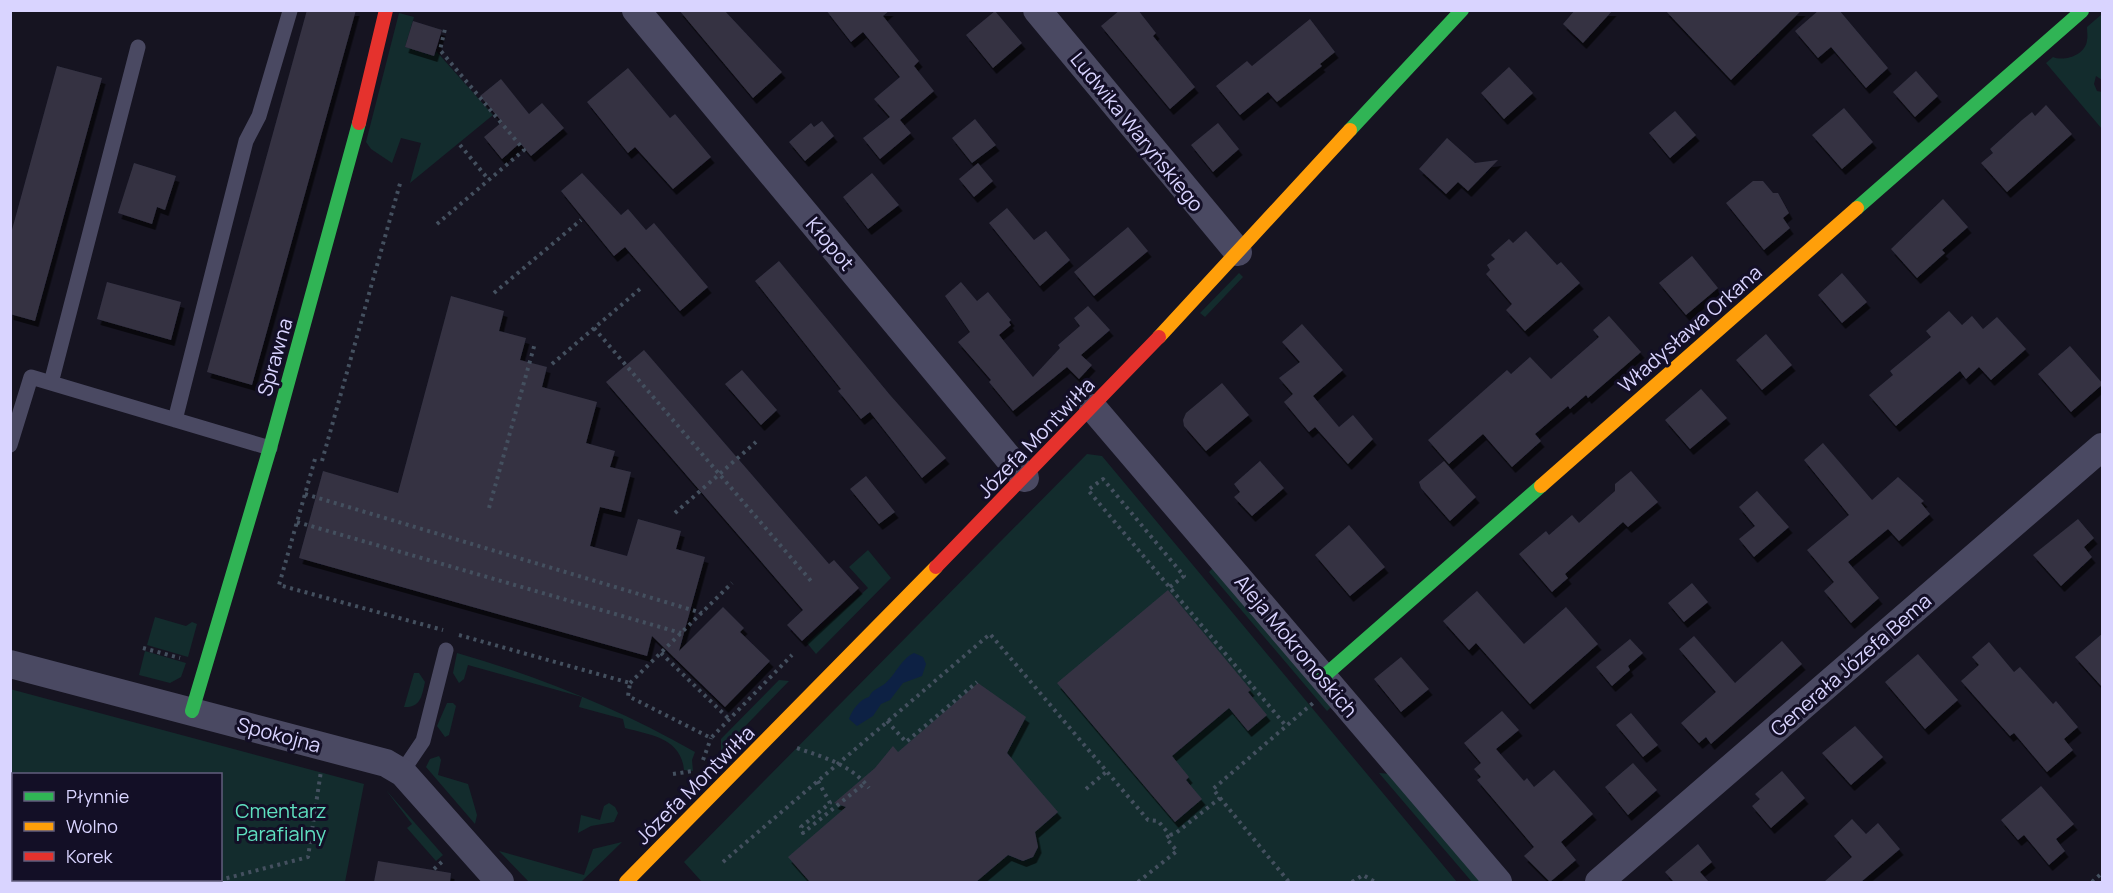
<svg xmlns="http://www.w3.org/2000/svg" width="2113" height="893" font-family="Manrope,sans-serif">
  <defs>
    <filter id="shadow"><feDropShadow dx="3.5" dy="6" stdDeviation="0" flood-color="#0009"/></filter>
  </defs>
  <rect width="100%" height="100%" fill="#161421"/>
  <path fill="#132c2d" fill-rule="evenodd" d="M399,13L414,17L405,47L434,56L436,51L493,115L410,183L421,143L401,138L392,163L371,149L366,142Z
    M2102,14V80L2096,76L2094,84L2097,91L2102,92V129L2046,63L2053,57C2064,62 2086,55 2087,40C2088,37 2087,31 2087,27Z
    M1239,273L1243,277L1205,317L1200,313Z
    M1087,454L1102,456L1457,882H702L684,862Z
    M868,550L891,578L816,654L807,643L868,588L849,567Z
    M1213,568L1333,705L1327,711L1209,572Z
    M155,617L186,626L192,622L197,624L188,657L147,645Z
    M145,651L186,663L181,677L170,683L139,675Z
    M457,653C541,677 619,709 695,752L692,760L693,771L684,770C681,738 651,735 625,728L623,719L579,707L582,697L468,665L464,679L459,683L453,673Z
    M414,673H419L425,682C422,695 421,708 404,707Z
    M779,680L789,681L721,751V739Z
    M10,689L364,784L345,882H11ZM14,774H220V880H14Z
    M447,703H453L456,706L449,735L445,737L437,726Z
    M439,756L441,760L438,775L468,784L477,815L475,824L426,767L430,759Z
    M1379,773L1391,774L1484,882H1472Z
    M386,790L443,855L436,861L407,828L412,824Z
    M609,803L615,807L618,813L614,822L591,826L578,833L581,815L600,820L604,806Z
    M622,842L581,882H529L499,851L584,875L593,849Z"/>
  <path fill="#0d2144" d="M914,653L923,657L926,664L922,676L903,683L890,700L881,704L873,716L857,726L849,719C852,710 860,699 869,697C873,689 876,690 883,685C895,677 900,659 914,653Z"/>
  <path fill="#343243" filter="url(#shadow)" d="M307,10H356L252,385L207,372Z
    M679,10H724L782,72L753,98Z
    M826,10H890L883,16L919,61L914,66L934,91L900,120L911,133L880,159L863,138L890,117L874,99L900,77L863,32L851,42Z
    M1120,10H1138L1156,33L1153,36L1195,87L1170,109L1101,26Z
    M1575,10H1613L1583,43L1563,24Z
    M1665,10H1802L1731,80Z
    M1819,10H1839L1888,68L1866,88L1831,47L1818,58L1795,31Z
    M995,11L1022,43L993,68L966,35Z
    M1310,19L1335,52L1320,64L1322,66L1277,102L1268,92L1240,115L1216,86L1247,61L1252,66Z
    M413,21L442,30L434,56L405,47Z
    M57,66L102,78L35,321L10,314V237Z
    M1509,67L1533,93L1504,119L1481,93Z
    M628,68L670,118L675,114L711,157L673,189L635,147L628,153L587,102Z
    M1916,71L1938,96L1915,117L1893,92Z
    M501,79L529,114L542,103L564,128L531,156L520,143L502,159L484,137L502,122L480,96Z
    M2046,105L2072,134L2007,192L1981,163L1993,153L1990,149L2022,120L2032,112L2035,116Z
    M1844,108L1873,142L1842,169L1812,135Z
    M1675,111L1696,135L1670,158L1649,133Z
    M975,119L996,145L972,163L952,138Z
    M822,121L834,136L805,161L789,142L811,123L814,127Z
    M1218,123L1239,149L1213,172L1191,145Z
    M1447,138L1475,163L1498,160L1468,191L1458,182L1446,194L1419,169Z
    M134,163L176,176L165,210L157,207L152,224L118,213Z
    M978,163L993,181L974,197L959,179Z
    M582,173L621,215L628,209L646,230L654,223L708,287L680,311L625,247L614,256L561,191Z
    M872,173L899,205L868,229L843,197Z
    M1753,181H1763L1773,193H1778L1789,213L1783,218L1790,228L1764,250L1726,203Z
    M1943,199L1968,227L1942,250L1945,253L1917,278L1891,249Z
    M1007,208L1034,240L1046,231L1070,260L1040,286L989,223Z
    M1128,227L1148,251L1094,296L1074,272Z
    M1526,231L1557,265L1561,262L1580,283L1525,331L1506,310L1512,304L1486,274L1490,270L1487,265L1495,259L1491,255L1509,239L1513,243Z
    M1692,256L1718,288L1686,315L1659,283Z
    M779,261L890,395L946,458L922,478L870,412L861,419L844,398L838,391L841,389L755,281Z
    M1842,273L1867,302L1842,323L1818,295Z
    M107,282L181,302L171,340L97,319Z
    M961,282L977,301L988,292L1011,320L1009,322L1011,325L999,335L1033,377L1060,348L1058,345L1080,326L1074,318L1088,306L1110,330L1081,355L1092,365L1079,379L1067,367L1013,411L989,382L991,380L958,342L970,332L945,296Z
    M451,296L504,311L499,331L526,338L520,360L547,367L542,387L597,402L586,443L615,451L610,467L631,472L621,512L600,507L590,546L627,556L638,519L681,531L676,549L705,557L679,651L723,607L744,628L740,632L770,661L725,707L652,636L647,656L299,558L323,471L398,493Z
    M1949,311L1962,325L1972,316L1983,329L1997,317L2026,349L1991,380L1979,367L1966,379L1960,371L1896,426L1869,395L1893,375L1890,371L1931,337L1926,331Z
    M1609,316L1641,352L1588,398L1586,395L1570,409L1568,406L1535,434L1541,441L1512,467L1483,434L1449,464L1428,440L1507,370L1511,374L1530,357L1551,379L1599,337L1593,330Z
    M1302,324L1343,370L1313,396L1339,427L1353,415L1373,439L1348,464L1315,427L1309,432L1284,402L1293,394L1279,378L1300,362L1282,342Z
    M1766,334L1792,365L1762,390L1736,360Z
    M2070,346L2103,384L2071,412L2038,374Z
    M644,350L829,564L834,560L859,588L802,641L787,625L803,610L606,382Z
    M742,370L777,410L761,425L725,384Z
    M1222,383L1249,415L1206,451L1184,426L1183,420L1186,413Z
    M1701,389L1727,418L1690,449L1665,420Z
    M1823,443L1872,500L1898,477L1924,501L1921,503L1930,514L1899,541L1888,529L1848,562L1879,598L1851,623L1824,591L1834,582L1807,550L1849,515L1804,460Z
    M1260,461L1284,488L1252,516L1234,497L1240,492L1234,484Z
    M1444,461L1476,497L1450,521L1421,488L1419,482Z
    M1631,471L1658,502L1628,527L1623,522L1565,574L1568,578L1552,592L1519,554L1546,531L1549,535L1572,515L1579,523L1615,491V484Z
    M866,476L895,512L879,524L850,489Z
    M1757,491L1789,527L1754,557L1739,539L1755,526L1739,507Z
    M2078,519L2094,538L2084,547L2092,557L2061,586L2033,555Z
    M1349,525L1385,567L1350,596L1315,555Z
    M1692,583L1708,602L1684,622L1668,603Z
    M1168,590L1251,690L1248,692L1267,715L1248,731L1229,708L1172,756L1189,777L1186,780L1202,799L1175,822L1057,683Z
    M1477,591L1524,644L1566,607L1598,644L1530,704L1476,643L1469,650L1443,621Z
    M2103,633V688L2075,657Z
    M1694,636L1735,683L1782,641L1802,664L1711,744L1706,737L1699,743L1681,723L1716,692L1679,649Z
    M1630,639L1643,653L1628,666L1630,670L1612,686L1596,667Z
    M1989,642L2014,672L2020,667L2053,704L2056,701L2078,727L2064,739L2073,750L2047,772L2014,733L2010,736L1961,681L1979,665L1972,657Z
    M1918,654L1958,700L1925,729L1885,682Z
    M1401,657L1429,689L1401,712L1374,679Z
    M978,683L1026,717L1007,753L1058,812L1035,832L1038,847L1033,857L1023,861L1008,855L976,882H810L788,857L846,807L834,803L875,768L893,746L898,752Z
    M1502,711L1519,730L1496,749L1524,781L1527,778L1534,787L1554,770L1593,814L1561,842L1576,860L1550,882L1524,856L1534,847L1477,780L1481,777L1474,769L1481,763L1464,743Z
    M1631,713L1658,745L1643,757L1616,725Z
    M1855,726L1883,757L1851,785L1822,753Z
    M1633,763L1657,790L1628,815L1605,787Z
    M1782,771L1805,798L1771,828L1752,806L1760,799L1755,794Z
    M2041,786L2074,824L2056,839L2065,851L2049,865L2024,835L2018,840L2001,820Z
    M1852,819L1866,834L1878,823L1900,849L1861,882H1824L1852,857L1834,836Z
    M1698,844L1712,862L1700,872L1709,882H1674L1665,872Z
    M378,861L451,873L450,882H374Z"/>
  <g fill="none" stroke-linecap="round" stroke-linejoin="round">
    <path stroke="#44505f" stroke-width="4" stroke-dasharray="3 4.5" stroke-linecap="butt" d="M460,145L489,180
      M437,224L524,150L440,50L445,29
      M494,293L581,220
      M594,328L811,581
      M552,364L640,289
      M315,459L279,585L443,630
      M322,461L401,180
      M305,494L702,613
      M489,508L535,343
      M675,513L756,442
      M297,522L681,633
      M1170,587L1184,576L1103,479L1088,490L1286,726
      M459,635L630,683L628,696L711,738L792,655
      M143,648L180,658
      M661,653L729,719
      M630,683L732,583
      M887,721L906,742L977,682
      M797,748C825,758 850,764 869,788
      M703,760L711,738
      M673,774L693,771
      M818,781L830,803L801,827L803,833L865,783
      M1086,789L1106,772
      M1220,798L1289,882
      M1170,835L1176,833L1220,798L1213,789L1313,703
      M723,862L990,634L1148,820L1158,821L1170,835
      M434,869L445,859
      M212,882L308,857L321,771
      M1138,882L1177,851L1166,838L1170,835
      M1352,882L1363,875L1375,882
      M2092,882L2102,873"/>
    <path stroke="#4a4962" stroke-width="15" d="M51,383L138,47
      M175,420L246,141L259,116L290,11
      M10,445L31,377L270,448
      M402,772L423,741L446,650"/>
    <path stroke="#4a4962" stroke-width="28" d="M636,10L1025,478
      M1037,10L1238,252
      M1093,408L1498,882
      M10,664L386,763L403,773L500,882
      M1599,882L2102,447"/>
    <path stroke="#30b455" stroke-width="14" d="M1350,130L1462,10
      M1857,208L2082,11
      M1323,677L1541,486
      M192,711L270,448L359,123"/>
    <path stroke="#ff9f0a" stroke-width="14" d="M1159,337L1350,130
      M1541,486L1857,208
      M626,882L936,567"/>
    <path stroke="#e5322d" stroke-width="14" d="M359,123L386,10
      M936,567L1159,337"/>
  </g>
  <g text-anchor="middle" stroke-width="6" stroke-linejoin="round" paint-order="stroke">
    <g font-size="20" fill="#d9d4ff" stroke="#130f26">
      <text transform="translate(1137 132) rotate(51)" y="7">Ludwika Waryńskiego</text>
      <text transform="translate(830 244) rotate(50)" y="7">Kłopot</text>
      <text transform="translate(1690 329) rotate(-41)" y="7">Władysława Orkana</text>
      <text transform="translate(275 357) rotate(-74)" y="7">Sprawna</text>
      <text transform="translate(1036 438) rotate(-46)" y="7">Józefa Montwiłła</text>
      <text transform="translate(1296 646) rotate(50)" y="7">Aleja Mokronoskich</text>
      <text transform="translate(1851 665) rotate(-41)" y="7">Generała Józefa Bema</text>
      <text transform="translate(279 735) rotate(15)" y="7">Spokojna</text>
      <text transform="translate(695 785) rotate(-45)" y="7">Józefa Montwiłła</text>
    </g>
    <g font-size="20" fill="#5fe0c0" stroke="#130f26">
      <text x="281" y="818">Cmentarz<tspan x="281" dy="23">Parafialny</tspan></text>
    </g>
  </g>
  <rect width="2113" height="893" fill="none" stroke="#d9d4ff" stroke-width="24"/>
  <rect x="12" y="773" width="210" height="108" fill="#130f26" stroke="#625e7d" stroke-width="1.5"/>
  <rect x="24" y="792" width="30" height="9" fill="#30b455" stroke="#625e7d" stroke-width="1.5"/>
  <text x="66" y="803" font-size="18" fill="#d9d4ff">Płynnie</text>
  <rect x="24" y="822" width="30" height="9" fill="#ff9f0a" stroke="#625e7d" stroke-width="1.5"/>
  <text x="66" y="833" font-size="18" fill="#d9d4ff">Wolno</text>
  <rect x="24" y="852" width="30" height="9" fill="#e5322d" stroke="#625e7d" stroke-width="1.5"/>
  <text x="66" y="863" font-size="18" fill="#d9d4ff">Korek</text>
</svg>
